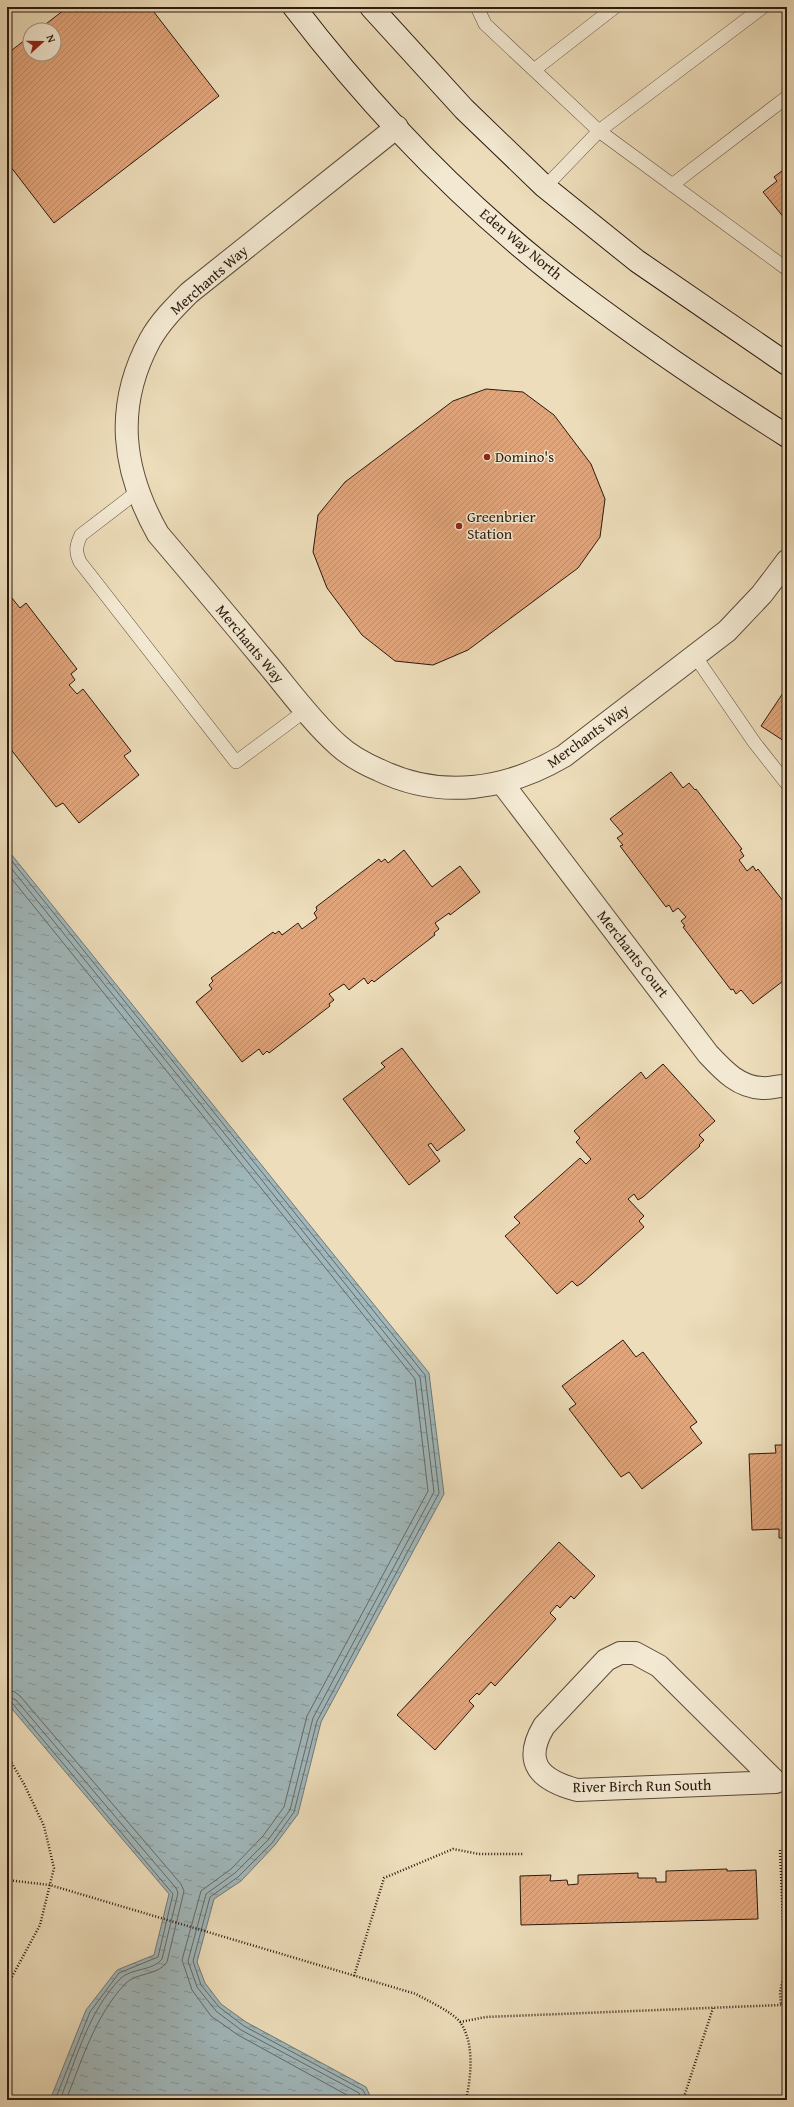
<svg xmlns="http://www.w3.org/2000/svg" width="794" height="2107" font-family="'Gentium Book Plus',serif">
  <defs>
    <pattern id="water-ripples" width="26" height="14" patternUnits="userSpaceOnUse"><rect width="26" height="14" fill="#a0b8bc"/><path d="M2 4q2-2 4 0t4 0M15 11q2-2 4 0t4 0" fill="none" stroke="#839597"/></pattern>
    <pattern id="building-hatch" width="6" height="6" patternUnits="userSpaceOnUse"><rect width="6" height="6" fill="#e1a57c"/><path d="M-1 1l2-2M0 6l6-6M5 7l2-2" fill="none" stroke="#c18d6a"/></pattern>
  </defs>
  <rect width="100%" height="100%" fill="#edddba"/>
  <filter id="stains"><feTurbulence type="fractalNoise" baseFrequency=".005" numOctaves="4"/><feColorMatrix values="0 0 0 0 .2 0 0 0 0 .09 0 0 0 0 .02 0 0 0 .5 -.17"/></filter>
  <radialGradient id="worn" r=".72"><stop offset=".6" stop-color="#630" stop-opacity="0"/><stop offset="1" stop-color="#630" stop-opacity=".3"/></radialGradient>
  <path fill="url(#water-ripples)" stroke="#717977" d="M7,849L429,1373L444,1494L321,1722L298,1814L275,1845L241,1881L214,1899L197,1962L205,1983L221,2004L246,2022L366,2087L372,2100H50L86,2010L117,1970L154,1955L169,1894L7,1703Z"/>
  <g fill="none" stroke-linecap="round" stroke-linejoin="round">
    <path stroke="#666966" stroke-width="1" d="M7,855L425,1375L439,1493L317,1721L294,1812L272,1843L238,1877L210,1897L193,1961L201,1985L219,2007L244,2026L363,2090L368,2100
      M7,863L420,1377L434,1492L313,1718L290,1810L268,1840L235,1873L206,1894L188,1961L197,1987L216,2011L241,2030L359,2093L362,2100
      M7,873L415,1379L428,1491L307,1716L284,1807L263,1836L231,1869L201,1891L182,1960L192,1990L211,2016L238,2035L356,2100
      M7,1690L15,1692L20,1696L181,1884L184,1891L167,1962C158,1976 136,1972 125,1984C95,2016 82,2060 66,2100
      M7,1696L16,1700L176,1888L178,1893L162,1959C153,1971 132,1968 121,1978C89,2010 76,2059 60,2100
      M7,1701L12,1703L173,1894L158,1957L119,1973L90,2012L55,2100"/>
  </g>
  <path fill="url(#building-hatch)" stroke="#2b1a0f" d="M68,7H150L219,96L54,223L7,162V54L30,36V54H54V30H38Z
    M787,167V218L785,219L763,192L777,181L774,177Z
    M486,389L523,392L554,415L591,464L605,499L600,537L578,568L468,650L433,665L395,661L362,635L327,588L313,552L318,515L345,482L453,401Z
    M7,592L20,608L26,603L77,669L71,674L75,680L69,685L77,694L83,689L131,751L124,756L139,775L79,823L63,803L56,807L9,747L11,745L7,741L9,730L7,726Z
    M787,687V743L761,726Z
    M671,772L683,788L689,783L695,790L696,789L742,849L740,850L744,856L739,860L747,871L753,866L756,871L758,869L787,906V978L753,1004L741,990L736,994L733,989L731,990L683,927L685,926L681,921L686,917L678,908L673,912L669,905L666,907L620,846L623,845L617,838L623,834L610,819Z
    M404,850L432,887L460,866L480,892L450,915L449,913L435,923L439,929L434,933L435,935L374,982L372,980L368,984L364,978L349,990L344,984L329,994L334,1000L329,1004L330,1006L269,1053L267,1051L263,1055L259,1049L242,1062L196,1002L212,989L209,985L213,981L211,978L273,932L275,934L279,931L282,935L298,923L302,929L317,918L314,913L317,910L316,907L379,859L381,862L385,859L388,863Z
    M402,1048L465,1130L437,1151L431,1143L428,1145L440,1161L409,1185L343,1099L385,1067L381,1063Z
    M663,1064L715,1121L699,1135L704,1140L699,1145L700,1146L643,1197L638,1200L634,1194L628,1199L644,1216L639,1221L644,1227L582,1283L577,1286L572,1281L557,1294L505,1236L520,1223L514,1217L580,1158L586,1164L591,1159L576,1142L580,1138L574,1131L641,1072L646,1079Z
    M623,1340L636,1357L643,1352L697,1422L690,1427L702,1443L642,1489L629,1472L621,1477L569,1409L576,1404L562,1386Z
    M775,1445H787V1538H779V1529L752,1530L749,1454L776,1453Z
    M559,1542L595,1576L574,1599L571,1596L560,1608L557,1605L550,1613L556,1619L495,1686L491,1682L479,1695L477,1693L469,1701L474,1706L435,1750L397,1715Z
    M727,1869V1871L756,1870L758,1919L521,1925L520,1876L551,1875L550,1881L567,1880L568,1885L578,1884V1875L638,1873V1878H656V1882H666V1871Z
    M593,2096L594,2100H576V2099Z"/>
  <g fill="none" stroke-linecap="round" stroke-linejoin="round">
    <defs>
      <path id="lane" d="M477,7L485,24L599,131L787,269
        M534,70L615,7
        M672,185L787,97
        M545,187L599,131L763,7
        M137,492L81,535C76,546 75,551 80,562L236,762L306,710
        M695,656L754,742L787,784"/>
      <path id="street" d="M397,127L189,293C175,307 160,322 150,340C114,407 122,470 158,534C193,575 228,617 263,659C287,687 310,720 338,745C350,756 365,764 379,770C441,800 506,790 564,756L727,631L762,594L787,561
        M502,783L708,1054C723,1070 738,1087 762,1088C770,1089 779,1085 787,1086
        M620,1653H635L659,1666L776,1782L577,1790C540,1780 522,1763 544,1726L606,1660Z"/>
      <path id="secondary" d="M294,7C380,119 482,223 596,306C658,352 722,395 787,436
        M371,7L464,109L545,187L637,261L787,364"/>
    </defs>
    <use href="#lane" stroke="#5c4b3a" stroke-width="14"/>
    <use href="#street" stroke="#5c4b3a" stroke-width="24"/>
    <use href="#secondary" stroke="#2b1a0f" stroke-width="24"/>
    <path stroke="#2b1a0f" stroke-width="2.5" stroke-dasharray="1 2" stroke-linecap="butt" d="M7,1755L24,1784L44,1826L54,1868L40,1925L7,1986
      M780,1850L785,1970L780,1992L781,2005
      M7,1880L50,1885L416,1994C428,2001 451,2011 460,2022C475,2043 471,2077 466,2100
      M354,1976L384,1878L453,1849L479,1854H523
      M460,2022L486,2017L781,2005L787,2007
      M683,2100L713,2008"/>
    <use href="#lane" stroke="#f3e9d2" stroke-width="13"/>
    <use href="#street" stroke="#f3e9d2" stroke-width="22"/>
    <use href="#secondary" stroke="#f3e9d2" stroke-width="22"/>
  </g>
  <g fill="#8f2418" stroke="#f3e9d2" stroke-width="1.5">
    <circle cx="487" cy="457" r="4"/>
    <circle cx="459" cy="526" r="4"/>
  </g>
  <g text-anchor="middle" stroke-width="3" stroke-linejoin="round" paint-order="stroke">
    <g font-size="15" fill="#2b1a0f" stroke="#f3e9d2">
      <text transform="translate(521 244) rotate(40)" y="5">Eden Way North</text>
      <text transform="translate(209 280) rotate(-41)" y="5">Merchants Way</text>
      <text transform="translate(250 644) rotate(50)" y="5">Merchants Way</text>
      <text transform="translate(588 736) rotate(-36)" y="5">Merchants Way</text>
      <text transform="translate(633 954) rotate(52)" y="5">Merchants Court</text>
      <text transform="translate(642 1786) rotate(-1)" y="5">River Birch Run South</text>
    </g>
    <g font-size="15" fill="#2b1a0f" stroke="#f3e9d2" text-anchor="start">
      <text x="495" y="462">Domino's</text>
      <text x="467" y="522">Greenbrier<tspan x="467" dy="17">Station</tspan></text>
    </g>
  </g>
  <rect width="794" height="2107" fill="none" stroke="#edddba" stroke-width="24"/>
  <rect x="8" y="8" width="778" height="2091" fill="none" stroke="#2b1a0f" stroke-width="2"/>
  <rect x="12" y="12" width="770" height="2083" fill="none" stroke="#2b1a0f"/>
  <g transform="translate(42 42) rotate(69)"><circle r="19" fill="#f3e9d2" stroke="#a39684"/>
  <path d="M0-3L7 15L0 10L-7 15Z" fill="#8f2418"/>
  <text y="-6" font-size="11" font-weight="bold" text-anchor="middle" fill="#2b1a0f">N</text>
  </g>
  <rect width="100%" height="100%" filter="url(#stains)"/>
  <rect width="100%" height="100%" fill="url(#worn)"/>
</svg>
